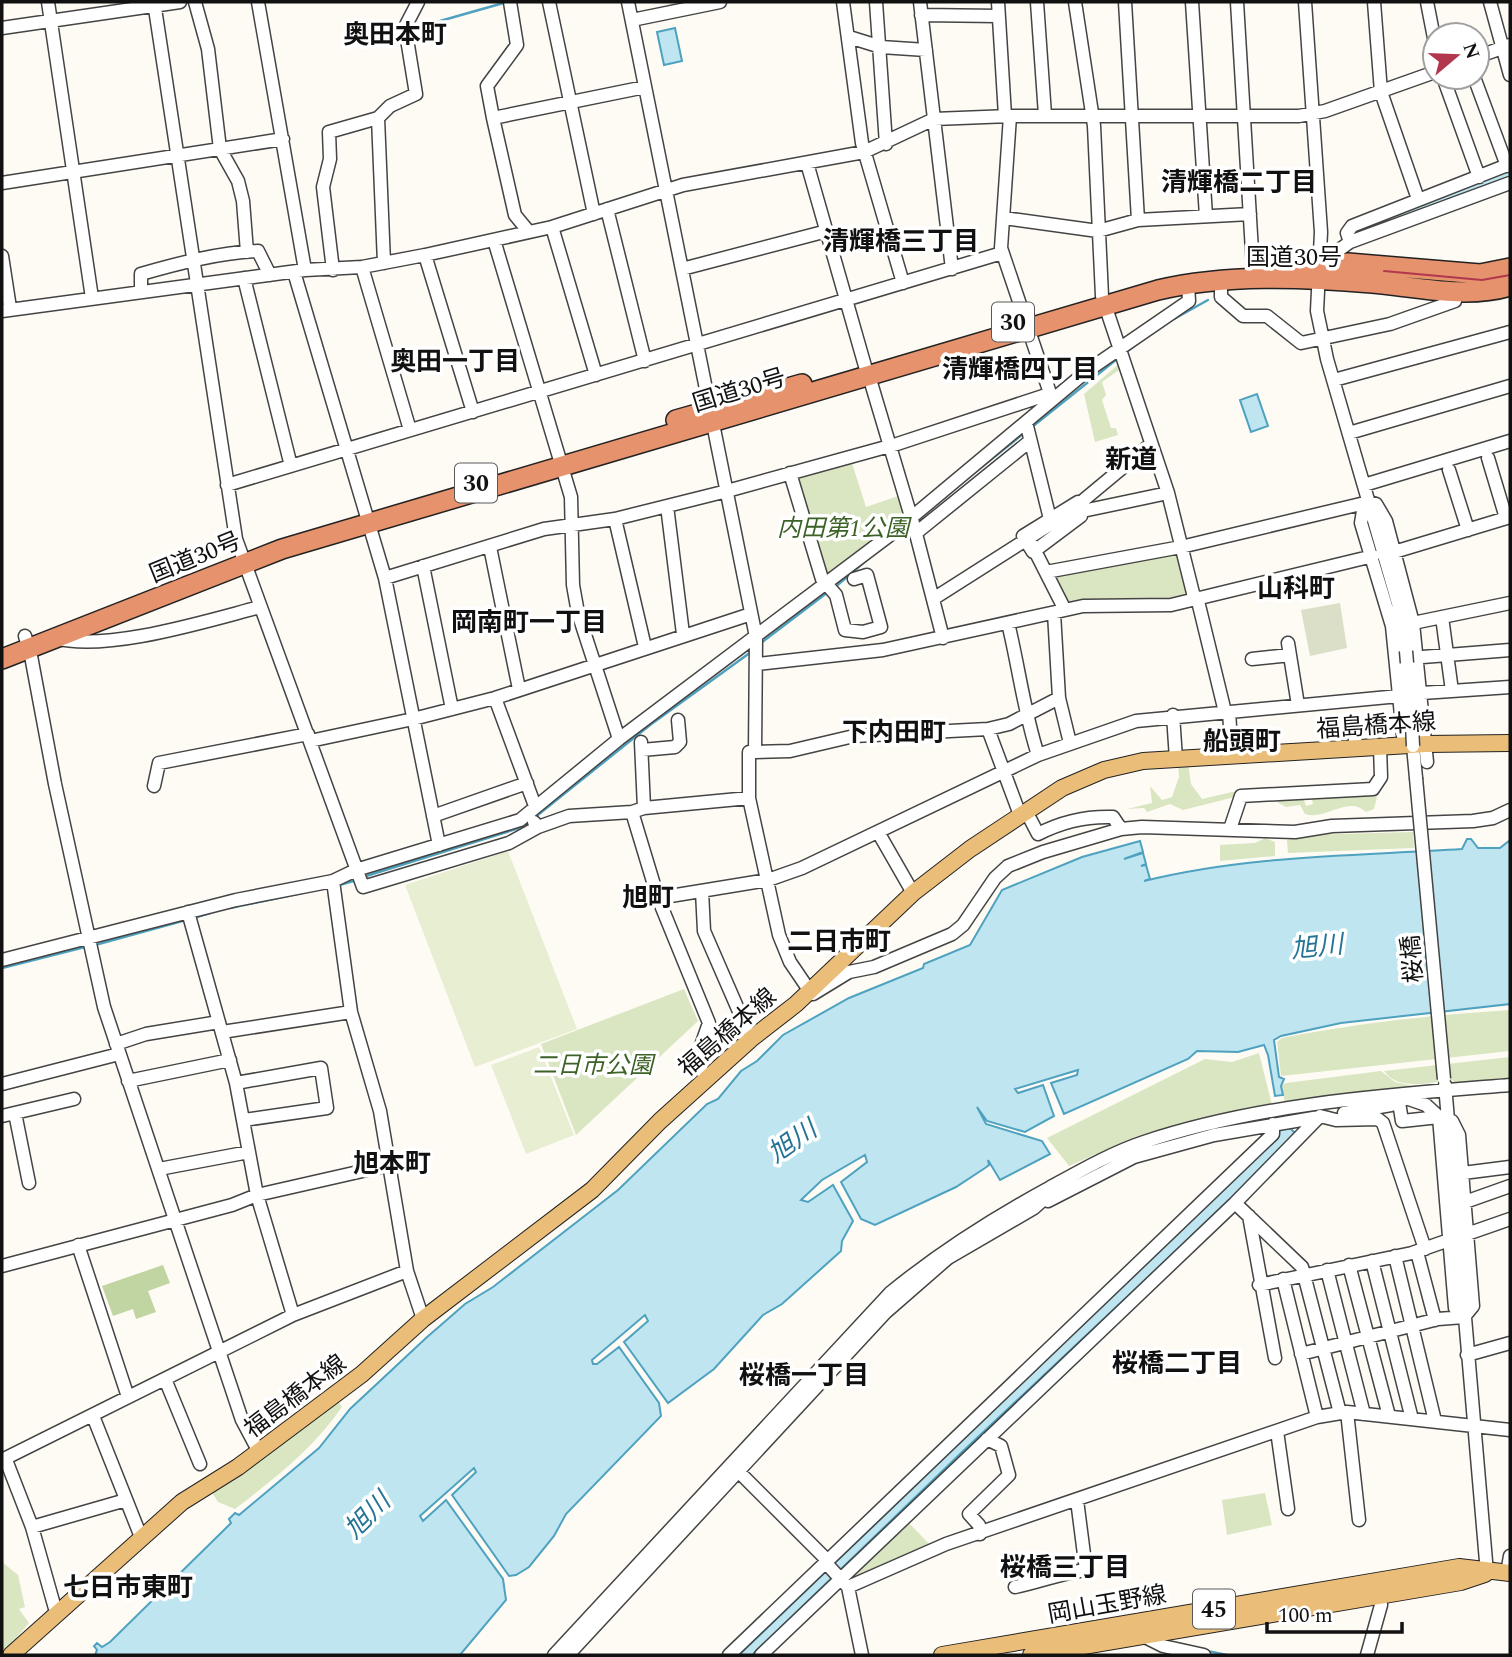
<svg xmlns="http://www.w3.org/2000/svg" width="1512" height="1657" font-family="Spectral,'Noto Sans JP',serif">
  <rect width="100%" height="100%" fill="#fefbf5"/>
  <path fill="#d9e6c1" d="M1120,363L1122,368L1102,382L1106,395L1102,400L1111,428H1116L1118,435L1095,442L1084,394Z
    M851,460L866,507L901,495L906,513L903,520L828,578L796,481L799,475Z
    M1173,551L1180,556L1187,590L1185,596L1170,600L1072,604L1066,601L1053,577Z
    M1178,763H1188L1191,784L1202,799L1232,792L1259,791L1183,810L1170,804L1147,812L1144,808L1127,809L1152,803L1150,786L1162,800L1172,797L1179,777Z
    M1371,795L1377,797L1374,809L1366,812C1347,795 1326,821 1305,814L1300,805L1286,807L1277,802L1278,799L1303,797L1306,806L1313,804L1311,796Z
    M1413,832L1414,848L1288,853L1287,840L1304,835Z
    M1265,838L1275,842V856L1220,861V845L1255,843Z
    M684,989L698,1021L576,1135L541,1044Z
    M1510,1010V1051L1281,1076L1277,1042L1282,1038C1358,1023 1433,1015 1510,1010Z
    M1259,1053L1272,1105L1130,1139L1069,1166L1047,1138L1205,1059L1232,1062Z
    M1510,1057V1078L1455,1083L1452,1080C1433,1082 1399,1092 1384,1071Z
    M1381,1071L1395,1082L1418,1087L1285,1106L1282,1085L1286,1083Z
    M338,1401L342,1407C314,1448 274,1479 235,1509L218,1502L208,1486L233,1479Z
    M1265,1493L1272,1525L1227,1535L1222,1500Z
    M907,1521L933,1548L851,1579V1578Z
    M2,1562L18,1575L25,1607L19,1609L29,1623L2,1655Z"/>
  <path fill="#c0d5a2" d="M163,1265L170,1283L148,1291L156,1312L136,1319L133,1309L113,1316L102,1286Z"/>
  <path fill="#dbdfc7" d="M1340,603L1347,648L1310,656L1301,610Z"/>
  <path fill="#e8eed2" d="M508,851L577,1029L475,1067L405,885Z
    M539,1047L574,1135L526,1154L491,1065Z"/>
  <path fill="#bfe5f0" stroke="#4ea2bf" stroke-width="2" d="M675,28L682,61L664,65L657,32Z
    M1510,170V178L1358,236L1352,231Z
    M1257,394L1268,426L1251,432L1240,400Z
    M1467,839H1471L1478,848H1500L1510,840V1004L1341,1023L1281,1036L1274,1040L1279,1077L1284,1079L1281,1086L1283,1095L1275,1096L1268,1055L1264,1045L1238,1052L1197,1051L1188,1059L1064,1114L1051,1083L1077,1075L1078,1070L1015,1089L1018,1093L1043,1085L1054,1116L1025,1132L987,1121L977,1107L986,1124L1042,1141L1050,1154L1000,1180L988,1160L989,1165L985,1168L956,1187L875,1225L861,1219L841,1182L867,1162L865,1155L822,1180L801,1200L808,1202L833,1185L853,1221L842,1241L841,1251L782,1304L763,1315L714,1369L668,1403L624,1342L648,1321L645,1315L592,1360L593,1364H597L619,1347L659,1403L661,1416L566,1514L554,1536L529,1567L516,1575L509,1576L452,1495L476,1472L474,1468L420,1516L423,1521L446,1500L503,1579L506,1600L460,1655H95L97,1650L94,1646L97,1643L102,1647L110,1642L225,1529L231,1523L229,1519L235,1513L239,1515L319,1448L350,1409L426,1338L465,1304L493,1287L618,1190L707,1104L718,1099L741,1071L757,1061L783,1035L849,998L923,968L924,964L970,945L1002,890L1082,857L1140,841L1143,852L1124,859L1143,853L1146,864L1141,866L1146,865L1150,879L1144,881C1249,855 1355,856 1462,849Z
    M1287,1125L1295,1133V1139L961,1453L752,1655H739L1278,1137L1279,1126Z"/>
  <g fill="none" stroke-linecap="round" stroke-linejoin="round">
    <path stroke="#4ea2bf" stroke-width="2.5" d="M413,25L440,21L507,2
      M1174,319L1208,300
      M1125,353L1142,340
      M1032,427L1117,359
      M969,477L1024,433
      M834,588L869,558
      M761,643L828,592
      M534,818L650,725L751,652
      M363,877L519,828L529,822
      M336,886L357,880
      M230,908L302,893
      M193,918L210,913
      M95,945L186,920
      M2,968L85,947
      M1207,1651L1227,1655"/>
    <defs>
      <path id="minor" d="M48,2L92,298
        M154,2L236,539L363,887L509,843L538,827
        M195,2L208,49L220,149L238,181L243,201L247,252
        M258,2L305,270
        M549,2L594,214
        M628,2L756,637L755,752H749V798L779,935L790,962L809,990
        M843,2L862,143L903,283
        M876,2L886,144
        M920,2L952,269
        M998,2L1005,116
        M1037,2L1045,115
        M1075,2L1094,126L1102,296L1168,493L1194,597
        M1125,2L1138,220
        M1192,2L1206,216
        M1237,2L1253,268
        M1305,2L1321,232L1317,311L1327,359L1398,603L1406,651
        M1374,2L1381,92L1418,199
        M1427,2L1435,43
        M1490,2L1510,75
        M921,15L998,16
        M632,20L720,2
        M2,28L180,2
        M849,37L881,47L926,50
        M1477,57L1510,45
        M1443,77L1479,177
        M1474,77L1507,166
        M1010,116L1001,248L1052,399
        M493,118L487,86L517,45L510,2
        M807,163L865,366
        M2,183L283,139
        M607,209L645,361
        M1004,218L1098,231L1138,220L1250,214
        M552,227L596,375
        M529,232L515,215L493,118L645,87
        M494,240L571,497L573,585L578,613L619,739
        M1350,242L1510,183
        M425,255L473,412
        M2,256L10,308
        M384,263L378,118L390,106L416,94L405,27L418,2
        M1321,263L1350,242L1347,233L1352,226L1510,164
        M362,267L410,430
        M682,269L827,231
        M333,270L323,187L330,159L329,132L378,118
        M294,272L385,578L439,845
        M244,278L291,466
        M1221,283V297L1243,316H1267L1301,343L1390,324L1455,301L1458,290
        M141,291V274C179,263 218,253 258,251L270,275
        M2,311L305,270L362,267L425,255L552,227L683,185L864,152L934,119L1010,116H1299L1325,111L1435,72
        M869,376L915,530L943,638
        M1334,380L1510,332
        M1026,422L1051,523
        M1349,433L1510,386
        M1488,458L1506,518
        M1449,470L1468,530
        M790,473L822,579L836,595L845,630L863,632L881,627L867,575L854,579
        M227,485L1002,253
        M1364,485L1510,441
        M1078,502L1081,516L1033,552L1023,536Z
        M1369,502L1363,511L1361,523L1392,626L1404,745
        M667,506L683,634
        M1073,513L1168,493
        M615,519L645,647
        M916,533L1030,441
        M1032,545L1065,610
        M490,547L519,689
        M1394,552L1510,517
        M423,566L452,709
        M1046,572L1181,547L1369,502L1376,504L1386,521L1413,623L1427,762
        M385,578L544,529L615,519L727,491L897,444L1049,394
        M1197,597L1225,712
        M933,599L1068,513L1151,444
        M1054,613L1059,698L1070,743
        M1442,617L1452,691
        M1008,623C1019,668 1024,712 1038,755
        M1413,623L1510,603
        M25,636L31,656L55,784L104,1007L242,1420L259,1452
        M55,638C107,652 206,621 260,607
        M1288,643L1298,705
        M1410,658L1510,650
        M1252,659L1290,655
        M1407,663L1412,725
        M757,664L883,650L1083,606L1171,605L1373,556
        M1422,693L1510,687
        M495,698L535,806
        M1229,712L1232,756
        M1173,715L1176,759
        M1349,728L1354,730L1356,749
        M988,729L1020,815
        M310,741L413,719L495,698L751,614
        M641,742L644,808
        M1413,746L1416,778
        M642,750L675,747L680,742L678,720
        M755,752L790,751L854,736L988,729L1009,724L1059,698
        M154,786L159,763L308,734
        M1026,811L1038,834C1061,822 1086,816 1113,817L1121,829
        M632,812L658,898L709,1023L696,1060L706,1078
        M433,816L527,783
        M534,822L538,827L569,816L632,812L644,808L749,798
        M1230,829L1241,796L1373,789L1381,777L1380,747
        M878,832L913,893
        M333,881L351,1012L380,1111L407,1271L423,1319
        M702,891L704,931L751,1039
        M658,898L768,880L802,868L1038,755L1136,721L1399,696
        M188,912L236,1083L257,1195L293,1315
        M2,960L236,900L333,881L356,870L520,820L619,739L894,532L1087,371L1189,301L1188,285
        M813,994L849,972L874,967L952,934L963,925L995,878L1008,866L1043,852L1121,829L1142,827L1295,832L1332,826L1473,821L1493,818L1510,810
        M222,1032L351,1012
        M116,1044L146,1034L219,1022
        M128,1081L230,1060
        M236,1083L321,1068L327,1108L244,1120
        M2,1084L119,1054
        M1445,1085L1487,1573
        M1398,1096L1402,1121L1439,1117
        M1406,1098L1426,1105L1439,1117L1455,1308L1464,1317
        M15,1113L29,1183
        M1344,1113L1391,1105L1398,1096
        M2,1116L74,1099
        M159,1169L249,1152
        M1463,1173L1510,1167
        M1048,1201L1134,1157L1214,1135L1319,1117
        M1465,1202L1510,1186
        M1235,1203L1302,1267L1340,1413
        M1249,1216L1275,1358
        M1467,1234L1510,1219
        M78,1245L128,1397
        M1417,1252L1435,1320
        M1395,1256L1435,1421
        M1372,1261L1412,1419
        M1349,1265L1389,1416
        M2,1266L232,1205L257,1195L389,1165
        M1327,1270L1364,1414
        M1283,1279L1317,1417
        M1259,1285L1412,1253L1449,1240
        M1301,1354L1438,1319L1464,1317L1473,1306L1459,1135L1452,1121
        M1467,1355L1510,1343
        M165,1379L200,1464
        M1347,1412L1359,1520
        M93,1416L141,1537
        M1277,1431L1288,1509
        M2,1460L293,1315L407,1271
        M6,1460L32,1527L56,1612
        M739,1472L827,1560
        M32,1527L126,1500
        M980,1534L979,1525L969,1514L1009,1475L1001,1446L987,1439
        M825,1562L848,1587L862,1655
        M1507,1573L1510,1556
        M848,1587L946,1544L1317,1417L1347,1412L1510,1430
        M1015,1587C1040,1582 1061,1573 1086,1570L1077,1500
        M1145,1637L1163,1646L1204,1655
        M554,1655L890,1293C940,1252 992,1219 1049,1188C1080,1171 1111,1153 1144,1142C1261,1103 1388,1095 1510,1085
        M568,1655L886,1312L948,1258L1034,1208L1053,1191
        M729,1655L1273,1134V1124
        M761,1655L1235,1203L1320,1116L1336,1120L1378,1119L1383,1123L1425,1249
        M1367,1655L1381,1605L1379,1588"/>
      <path id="major" d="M11,1655L182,1502L238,1467L362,1374L423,1319L592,1190L660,1121L751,1039L796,1004L913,893L970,849L1062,788L1104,770L1143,761L1426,744L1510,743
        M942,1655L1459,1567L1510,1573
        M1031,1655L1461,1582L1485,1574"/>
      <path id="highway" d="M1282,266L1348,263L1480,274L1510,268
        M676,420L802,384
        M2,659L282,549L1158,290C1226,274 1303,277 1372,283C1416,287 1467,299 1510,286"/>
    </defs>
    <use href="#minor" stroke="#444" stroke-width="15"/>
    <use href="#major" stroke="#222" stroke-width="18"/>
    <use href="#highway" stroke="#222" stroke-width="22"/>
    <use href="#minor" stroke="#fff" stroke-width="12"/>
    <use href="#major" stroke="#eabe79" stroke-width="16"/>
    <use href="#highway" stroke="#e5926d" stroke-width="19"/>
    <path stroke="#b2374e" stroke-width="2" d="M1384,271L1482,280L1510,275"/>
    <defs>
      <path id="minor-bridge" d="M1406,651L1407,663
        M1412,725L1413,746
        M1416,778L1444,1079"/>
    </defs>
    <use href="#minor-bridge" stroke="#444" stroke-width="15" stroke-linecap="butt"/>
    <use href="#minor-bridge" stroke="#fff" stroke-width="12"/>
  </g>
  <g text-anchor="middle" stroke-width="7" stroke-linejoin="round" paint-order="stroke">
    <g fill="#fff" stroke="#585858" stroke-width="2">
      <rect x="992" y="302.5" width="42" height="39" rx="5"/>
      <rect x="455" y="463.5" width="42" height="39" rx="5"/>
      <rect x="1193" y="1589.5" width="42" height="39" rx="5"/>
    </g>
    <g font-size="23" font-weight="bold" fill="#111">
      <text x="1013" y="330">30</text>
      <text x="476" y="491">30</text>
      <text x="1214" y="1617">45</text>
    </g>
    <g font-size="24" fill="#111" stroke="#fff">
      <text x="1294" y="265">国道30号</text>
      <text transform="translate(739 390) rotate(-17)" y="8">国道30号</text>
      <text transform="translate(195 557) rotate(-22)" y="8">国道30号</text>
      <text transform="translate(1376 725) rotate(-4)" y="8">福島橋本線</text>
      <text transform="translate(1412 959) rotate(-95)" y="8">桜橋</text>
      <text transform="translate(727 1032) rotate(-41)" y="8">福島橋本線</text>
      <text transform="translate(295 1396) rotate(-37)" y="8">福島橋本線</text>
      <text transform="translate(1107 1604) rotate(-10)" y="8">岡山玉野線</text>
    </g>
    <g font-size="24" font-style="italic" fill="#3c6227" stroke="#fff">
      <text x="843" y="536">内田第1公園</text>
      <text x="593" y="1073">二日市公園</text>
    </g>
    <g font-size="26" font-weight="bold" fill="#111" stroke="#fff">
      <text x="395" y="43">奥田本町</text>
      <text x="1239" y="191">清輝橋二丁目</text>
      <text x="901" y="250">清輝橋三丁目</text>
      <text x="455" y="370">奥田一丁目</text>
      <text x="1020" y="378">清輝橋四丁目</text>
      <text x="1131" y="468">新道</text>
      <text x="1296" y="597">山科町</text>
      <text x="529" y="631">岡南町一丁目</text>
      <text x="894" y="741">下内田町</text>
      <text x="1242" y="750">船頭町</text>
      <text x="648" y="906">旭町</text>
      <text x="839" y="950">二日市町</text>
      <text x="392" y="1172">旭本町</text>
      <text x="1177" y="1372">桜橋二丁目</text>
      <text x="804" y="1384">桜橋一丁目</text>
      <text x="1065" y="1576">桜橋三丁目</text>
      <text x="128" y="1596">七日市東町</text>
    </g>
    <g font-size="26" font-style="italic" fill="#267596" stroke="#fff">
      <text transform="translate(1317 946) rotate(-6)" y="9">旭川</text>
      <text transform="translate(792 1141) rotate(-35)" y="9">旭川</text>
      <text transform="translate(367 1515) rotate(-45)" y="9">旭川</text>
    </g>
  </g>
  <rect width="1512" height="1657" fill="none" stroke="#111111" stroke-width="7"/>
  <g transform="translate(1456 56) rotate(71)"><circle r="33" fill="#ffffff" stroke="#a0a0a0" stroke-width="2"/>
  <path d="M0-5L12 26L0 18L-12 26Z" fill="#b2374e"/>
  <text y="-10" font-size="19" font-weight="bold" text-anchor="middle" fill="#111111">N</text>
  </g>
  <path d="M1267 1622v10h135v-10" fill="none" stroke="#111111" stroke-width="3.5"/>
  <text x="1278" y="1622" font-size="21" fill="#111111" stroke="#ffffff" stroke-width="5" paint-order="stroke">100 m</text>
</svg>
